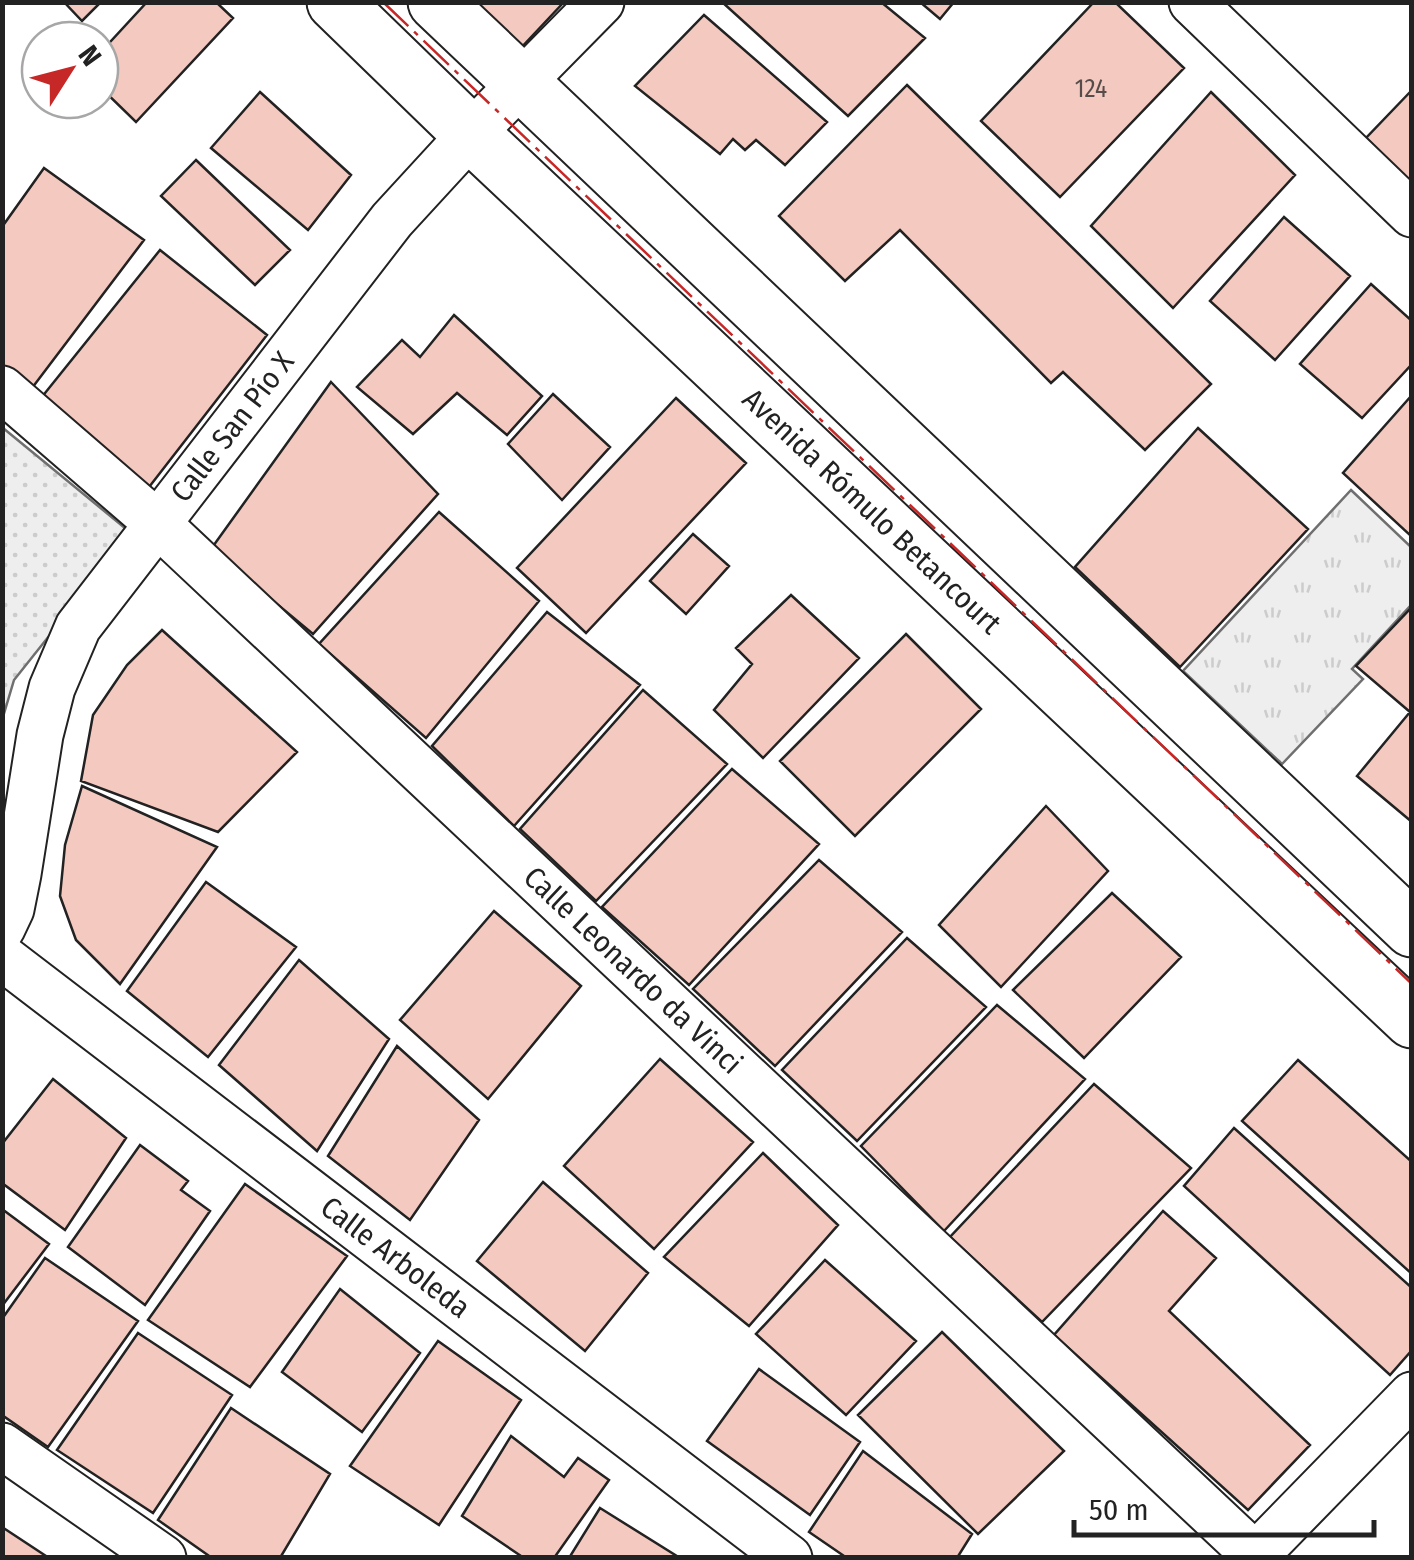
<svg xmlns="http://www.w3.org/2000/svg" width="1414" height="1560" font-family="'Fira Sans Condensed',sans-serif">
  <defs>
    <pattern id="grass-tufts" width="24" height="20" patternUnits="userSpaceOnUse" patternTransform="scale(2.5)"><rect width="24" height="20" fill="#eee"/><path d="M3 7l-1-3M5 7V3M7 7l1-3M15 17l-1-3M17 17v-4M19 17l1-3" fill="none" stroke="#ccc"/></pattern>
    <pattern id="park-dots" width="8" height="8" patternUnits="userSpaceOnUse" patternTransform="scale(2.5)"><rect width="8" height="8" fill="#eee"/><path d="M2 2h.1M6 6h.1" fill="none" stroke="#ccc" stroke-width="1.8" stroke-linecap="round"/></pattern>
  </defs>
  <rect width="100%" height="100%" fill="#fff"/>
  <path fill="url(#grass-tufts)" stroke="#6f6f6f" stroke-width="2.5" d="M1351,490L1411,547V605L1352,669L1363,679L1282,764L1183,671Z"/>
  <path fill="url(#park-dots)" stroke="#6f6f6f" stroke-width="2.5" d="M3,428L131,533L14,680L3,717Z"/>
  <path fill="#f3c9c0" stroke="#222" stroke-width="2.5" d="M64,2H101L82,21Z
    M147,2H216L233,18L136,122L100,87V53Z
    M469,2H564L518,51Z
    M722,2H881L925,38L848,116Z
    M920,2H954L940,19Z
    M1094,2H1115L1184,68L1060,197L981,121Z
    M704,15L827,122L785,165L756,140L745,150L733,139L720,154L635,86Z
    M907,85L1211,384L1145,450L1063,372L1051,383L900,230L845,281L779,216Z
    M1412,90V184L1366,138Z
    M260,92L351,175L308,230L211,148Z
    M1211,92L1295,175L1173,308L1091,226Z
    M196,160L290,250L255,285L161,196Z
    M44,168L144,240L29,392L2,372V227Z
    M1284,217L1350,276L1275,360L1210,301Z
    M160,250L267,335L146,491L37,403Z
    M1371,284L1412,321V364L1362,418L1300,364Z
    M454,315L542,396L507,435L457,393L413,434L357,387L402,340L420,357Z
    M331,382L438,494L313,634L211,549Z
    M553,394L610,447L562,500L508,444Z
    M1412,395V537L1343,473Z
    M676,398L746,463L586,633L517,568Z
    M1198,428L1308,529L1180,667L1075,567Z
    M439,512L539,601L426,738L319,644Z
    M693,534L729,566L686,614L650,581Z
    M791,595L859,658L763,758L714,710L752,664L736,648Z
    M1412,607V822L1357,776L1410,712L1356,666Z
    M547,612L640,685L514,826L432,746Z
    M162,630L297,752L218,832L81,781L93,715L127,665Z
    M906,634L981,709L855,836L780,761Z
    M643,690L727,764L596,901L520,829Z
    M732,769L819,844L689,985L602,907Z
    M82,786L217,847L120,984L76,940L60,896L65,845Z
    M1046,806L1108,871L1001,987L939,925Z
    M819,860L902,932L775,1066L693,989Z
    M206,882L296,947L208,1057L127,991Z
    M1112,893L1181,957L1084,1058L1013,990Z
    M494,911L581,986L488,1099L400,1020Z
    M907,938L986,1007L857,1141L782,1070Z
    M299,960L389,1039L317,1151L219,1065Z
    M997,1005L1085,1079L944,1231L861,1146Z
    M397,1046L479,1120L410,1220L328,1156Z
    M660,1059L753,1142L654,1249L564,1166Z
    M1298,1060L1412,1162V1274L1242,1121Z
    M53,1079L126,1138L65,1230L2,1183V1144Z
    M1094,1084L1191,1168L1042,1322L950,1237Z
    M1234,1128L1412,1288V1350L1390,1375L1184,1186Z
    M140,1145L188,1181L181,1190L210,1211L145,1305L68,1247Z
    M763,1153L838,1225L749,1326L664,1257Z
    M543,1182L648,1273L585,1351L477,1261Z
    M245,1184L347,1256L250,1387L148,1320Z
    M2,1209L49,1244L2,1306Z
    M1163,1211L1216,1258L1169,1311L1310,1445L1248,1510L1054,1335Z
    M45,1258L138,1321L48,1447L2,1415V1319Z
    M825,1260L916,1341L846,1415L756,1334Z
    M340,1289L420,1353L362,1432L282,1372Z
    M942,1332L1064,1451L978,1534L858,1415Z
    M138,1333L232,1395L153,1513L57,1450Z
    M438,1341L521,1400L439,1525L350,1466Z
    M759,1369L860,1442L810,1515L707,1441Z
    M231,1408L330,1474L280,1558H212L158,1520Z
    M511,1436L564,1477L578,1458L609,1480L554,1558H524L462,1516Z
    M863,1451L972,1534L957,1558H847L809,1532Z
    M600,1508L680,1558H569Z
    M2,1527L49,1558H2Z"/>
  <g fill="none" stroke-linecap="round" stroke-linejoin="round">
    <defs>
      <g id="minor">
        <path d="M1192,2L1412,214"/>
        <path id="s1" d="M2,389L157,523L1258,1558"/>
        <path id="s2" d="M2,928L11,909L18,874L40,735L52,688L78,627L392,220L471,134L601,2"/>
        <path id="s3" d="M2,957L789,1558"/>
        <path d="M2,1446L163,1558"/>
        <path d="M1253,1558L1412,1395"/>
      </g>
      <g id="major">
        <path id="s4" d="M335,2L471,134L1412,1020"/>
        <path d="M436,2L1412,929"/>
      </g>
    </defs>
    <use href="#minor" stroke="#222" stroke-width="49"/>
    <use href="#major" stroke="#222" stroke-width="59"/>
    <use href="#minor" stroke="#fff" stroke-width="45"/>
    <use href="#major" stroke="#fff" stroke-width="55"/>
    <path stroke="#c62828" stroke-width="2.5" stroke-dasharray="35 8 5 8" stroke-linecap="butt" d="M383,2L1412,984"/>
  </g>
  <g text-anchor="middle" stroke-width="8" stroke-linejoin="round" paint-order="stroke">
    <g font-size="25" fill="#564c4a">
      <text x="1091" y="97">124</text>
    </g>
    <g font-size="30" fill="#222" stroke="#fff">
      <text dy="10" stroke="none"><textPath href="#s2" startOffset="565">Calle San Pío X</textPath></text>
      <text dy="10" stroke="none"><textPath href="#s4" startOffset="740">Avenida Rómulo Betancourt</textPath></text>
      <text dy="10" stroke="none"><textPath href="#s1" startOffset="858">Calle Leonardo da Vinci</textPath></text>
      <text dy="10" stroke="none"><textPath href="#s3" startOffset="495">Calle Arboleda</textPath></text>
    </g>
  </g>
  <rect width="1414" height="1560" fill="none" stroke="#222222" stroke-width="10"/>
  <g transform="translate(70 70) rotate(54)"><circle r="48" fill="#ffffff" stroke="#a7a7a7" stroke-width="2.5"/>
  <path d="M0-8L18 38L0 25L-18 38Z" fill="#c62828"/>
  <text y="-15" font-size="28" font-weight="bold" text-anchor="middle" fill="#222222">N</text>
  </g>
  <path d="M1074 1520v15h300v-15" fill="none" stroke="#222222" stroke-width="5"/>
  <text x="1089" y="1520" font-size="30" fill="#222222" stroke="#ffffff" stroke-width="8" paint-order="stroke">50 m</text>
</svg>
